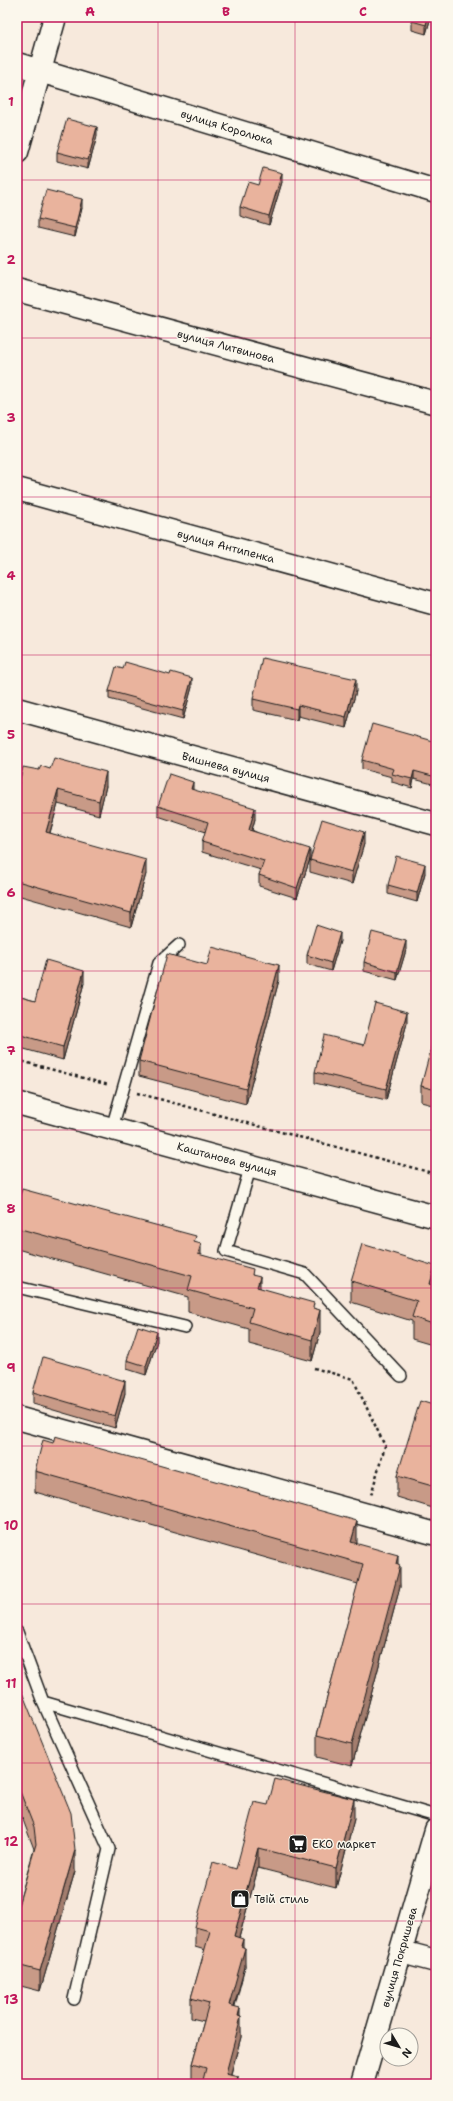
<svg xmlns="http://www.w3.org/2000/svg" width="453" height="2101" font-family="'Shantell Sans',sans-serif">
  <rect width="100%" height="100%" fill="#f7e9dc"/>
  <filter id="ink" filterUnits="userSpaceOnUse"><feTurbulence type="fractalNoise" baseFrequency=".025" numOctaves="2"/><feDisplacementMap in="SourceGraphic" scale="8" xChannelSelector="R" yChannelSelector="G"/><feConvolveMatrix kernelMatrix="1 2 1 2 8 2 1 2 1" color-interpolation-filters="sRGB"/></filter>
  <g filter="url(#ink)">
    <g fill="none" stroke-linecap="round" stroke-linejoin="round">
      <defs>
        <path id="lane" d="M112,1128L159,963L179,945
          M251,1165L226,1251L305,1274L401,1376
          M17,1287L185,1327
          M17,1632L43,1702L109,1849L74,1999
          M43,1702L436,1816"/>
        <path id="street" d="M17,64L436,191
          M17,152L55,17
          M17,290L436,403
          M17,489L436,604
          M17,709L436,824
          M17,1418L436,1534
          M402,1952L436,1961"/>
        <path id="secondary" d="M17,1103L436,1217
          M362,2084L436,1830"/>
      </defs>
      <use href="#lane" stroke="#1c1c1c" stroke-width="14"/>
      <use href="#street" stroke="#1c1c1c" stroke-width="25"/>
      <use href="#secondary" stroke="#1c1c1c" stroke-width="25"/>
      <path stroke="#1c1c1c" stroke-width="2.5" stroke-dasharray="3 3" stroke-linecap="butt" d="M17,1060L109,1085
        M137,1093L436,1174
        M314,1368L353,1379L385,1446L371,1495"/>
      <use href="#lane" stroke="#fbf7ec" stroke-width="11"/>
      <use href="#street" stroke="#fbf7ec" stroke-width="22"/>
      <use href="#secondary" stroke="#fbf7ec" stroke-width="22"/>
    </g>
    <path fill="#c89a87" stroke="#1c1c1c" d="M431,17L426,34L412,30V21Z
      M97,136L88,169L57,161V152Z
      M282,182L269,225L240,216V207L258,185Z
      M82,208L75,237L38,228V219Z
      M123,669L192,687L183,719L109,699V691Z
      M356,691L346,728L298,716L297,720L253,710V699Z
      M436,742V785L414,779L412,788L392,782V777L362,769V760Z
      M106,786L99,815L58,804L50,833L146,874L131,927L17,895V790Z
      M193,790L255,819L252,830L310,859L297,898L259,886V875L261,870L202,852V842L206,832L158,816V806Z
      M364,844L352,884L310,872V860Z
      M425,873L417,902L388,894V885Z
      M340,941L331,971L307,964V955Z
      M406,950L397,980L364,971V962Z
      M207,965L279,980L246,1104L139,1076V1061Z
      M84,983L63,1060L17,1047V996L35,1001Z
      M407,1023L386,1100L315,1083V1072L364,1045Z
      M436,1037V1106L421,1102V1086Z
      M17,1195L196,1243L201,1255L253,1275L260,1288L314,1309L320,1332L312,1361L249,1344V1329L188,1312V1297L17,1249Z
      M351,1281L436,1286V1346L412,1339V1321L351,1302Z
      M157,1341L146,1375L127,1369V1360Z
      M33,1392L125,1393L115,1428L33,1404Z
      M436,1396V1509L397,1497V1476L433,1405Z
      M35,1471L357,1542L356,1544L398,1565L400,1587L352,1766L317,1757V1735L358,1584L35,1492Z
      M17,1680L75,1871L40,1991L17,1985V1909L34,1849L17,1804Z
      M268,1805L354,1819L336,1888L258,1868L239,1938L243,1947L245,1967L235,2006L240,2017L241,2037L231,2074L238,2084H192V2064L204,2021L191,2018V1998L205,1950L195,1947V1927L236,1869Z"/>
    <path fill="#a37d6e" stroke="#1c1c1c" d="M428,17H431L426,34V25Z
      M97,127V136L88,169V160Z
      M282,173V182L269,225V216Z
      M82,199V208L75,237V228Z
      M192,678V687L183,719V711Z
      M356,679V691L346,728V717Z
      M298,705V716L297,720V709Z
      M414,771V779L412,788V779Z
      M106,772V786L99,815V801Z
      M193,782V793L191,789Z
      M58,790V804L46,846V832Z
      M255,808V819L249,840V830Z
      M364,832V844L352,884V872Z
      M310,849V859L297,898V888Z
      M146,860V874L131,927V913Z
      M425,864V873L417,902V893Z
      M340,933V941L331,971V963Z
      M406,941V950L397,980V972Z
      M279,965V980L246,1104V1089Z
      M84,971V983L63,1060V1047Z
      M407,1012V1023L386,1100V1089Z
      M201,1244V1266L198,1254Z
      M435,1266V1287L430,1284Z
      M260,1277V1298L257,1287Z
      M320,1310V1332L312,1361V1340Z
      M157,1332V1341L146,1375V1366Z
      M125,1381V1393L115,1428V1416Z
      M357,1521V1542L352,1560L351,1542Z
      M398,1555V1571L400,1566V1587L352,1766V1744Z
      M354,1799V1819L336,1888V1868Z
      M258,1848V1868L234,1956V1936Z
      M75,1850V1871L40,1991V1971Z
      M243,1939V1955L245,1948V1967L229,2024V2005L241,1946Z
      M240,2008V2020L241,2017V2037L228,2084L226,2073Z
      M238,2076V2084H236Z"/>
    <path fill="#e9b39d" stroke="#1c1c1c" d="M413,17H428L426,25L412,21Z
      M67,119L97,127L88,160L57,152Z
      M263,168L282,173L269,216L240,207L248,182L258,185Z
      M46,190L82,199L75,228L38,219Z
      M262,658L356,679L346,717L298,705L297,709L253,699Z
      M125,662L170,675L171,672L192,678L183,711L109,691L116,667L123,669Z
      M372,724L436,742V777L414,771L412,779L392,774L394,769L362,760Z
      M54,758L106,772L99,801L58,790L46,832L146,860L131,913L17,881V790L23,767L39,770L41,766L50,769Z
      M169,774L193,782L191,789L255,808L249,830L310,849L297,888L259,875L264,861L202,842L208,822L158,806Z
      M322,819L364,832L352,872L310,860Z
      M396,856L425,864L417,893L388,885Z
      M316,925L340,933L331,963L307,955Z
      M372,932L406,941L397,972L364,962Z
      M212,947L279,965L246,1089L139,1061L167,954L207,965Z
      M46,960L84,971L63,1047L17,1034V996L35,1001Z
      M375,1003L407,1012L386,1089L315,1072L324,1035L364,1045Z
      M434,1037H436V1090L421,1086Z
      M22,1189L196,1236L194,1242L201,1244L198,1254L253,1269L252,1275L260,1277L257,1287L314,1303L313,1308L320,1310L312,1340L249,1322L253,1308L188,1290L192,1276L17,1228V1195H20Z
      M362,1244L435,1266L430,1284L436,1286V1325L412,1317L417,1301L351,1281Z
      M138,1326L157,1332L146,1366L127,1360Z
      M43,1357L125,1381L115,1416L33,1392Z
      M436,1396V1487L397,1476L420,1401L433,1405Z
      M55,1436L357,1521L351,1542L398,1555L396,1564L400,1566L352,1744L317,1735L363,1564L35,1471L43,1440L53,1443Z
      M17,1680L71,1813L75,1850L40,1971L17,1965V1909L36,1844L34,1827L17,1784Z
      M275,1779L354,1799L336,1868L258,1848L234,1936L243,1939L241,1946L245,1948L229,2005L240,2008L238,2016L241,2017L226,2073L238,2076L236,2084H202L206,2068L192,2064L209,2003L191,1998L210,1931L195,1927L213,1862L236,1869L254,1802L268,1805Z"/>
  </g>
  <path fill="none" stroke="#c2185b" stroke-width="1" stroke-opacity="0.55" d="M158,17V2084M295,17V2084M17,180H436M17,338H436M17,497H436M17,655H436M17,813H436M17,971H436M17,1130H436M17,1288H436M17,1446H436M17,1604H436M17,1763H436M17,1921H436"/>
  <defs>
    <symbol id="supermarket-square" viewBox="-11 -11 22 22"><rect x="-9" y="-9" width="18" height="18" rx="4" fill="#1c1c1c" stroke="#fbf7ec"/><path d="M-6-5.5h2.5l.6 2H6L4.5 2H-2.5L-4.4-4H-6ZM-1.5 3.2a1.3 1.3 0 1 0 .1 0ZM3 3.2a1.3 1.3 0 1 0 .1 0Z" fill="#fff"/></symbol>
    <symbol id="shop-square" viewBox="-11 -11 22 22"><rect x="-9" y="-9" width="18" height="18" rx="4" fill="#1c1c1c" stroke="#fbf7ec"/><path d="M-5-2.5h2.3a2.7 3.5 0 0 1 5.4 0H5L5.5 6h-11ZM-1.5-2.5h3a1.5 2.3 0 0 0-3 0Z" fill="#fff"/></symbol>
  </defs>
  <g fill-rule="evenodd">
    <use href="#supermarket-square" x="287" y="1833" width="22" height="22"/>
    <use href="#shop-square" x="229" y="1888" width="22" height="22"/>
  </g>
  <g text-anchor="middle" stroke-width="3" stroke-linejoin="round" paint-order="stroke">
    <g font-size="11" fill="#1c1c1c" stroke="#fbf7ec">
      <text transform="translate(227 127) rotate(17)" y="4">вулиця Королюка</text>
      <text transform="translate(226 346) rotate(15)" y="4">вулиця Литвинова</text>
      <text transform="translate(226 546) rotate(15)" y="4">вулиця Антипенка</text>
      <text transform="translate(226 767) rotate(15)" y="4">Вишнева вулиця</text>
      <text transform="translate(227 1159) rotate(15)" y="4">Каштанова вулиця</text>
      <text transform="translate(399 1957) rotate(-74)" y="4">вулиця Покришева</text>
    </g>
    <g font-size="11" fill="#1c1c1c" stroke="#fbf7ec" text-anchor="start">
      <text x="312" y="1848">ЕКО маркет</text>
      <text x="254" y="1903">Твій стиль</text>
    </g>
  </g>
  <rect width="453" height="2101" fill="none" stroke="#fbf7ec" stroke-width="44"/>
  <g transform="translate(399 2047) rotate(128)"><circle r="19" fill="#fbf7ec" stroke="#a29f99"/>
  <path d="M0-3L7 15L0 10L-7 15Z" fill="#1c1c1c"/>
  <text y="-6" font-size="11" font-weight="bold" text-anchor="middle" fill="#1c1c1c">N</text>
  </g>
  <rect x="22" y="22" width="409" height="2057" fill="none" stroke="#c2185b" stroke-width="1.5"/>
  <g font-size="13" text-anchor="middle" font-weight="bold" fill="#c2185b">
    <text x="90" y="16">A</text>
    <text x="226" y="16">B</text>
    <text x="363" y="16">C</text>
    <text x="11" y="106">1</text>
    <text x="11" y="264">2</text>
    <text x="11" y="422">3</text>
    <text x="11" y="580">4</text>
    <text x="11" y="739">5</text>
    <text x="11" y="897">6</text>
    <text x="11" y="1055">7</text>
    <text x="11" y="1213">8</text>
    <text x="11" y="1372">9</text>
    <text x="11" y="1530">10</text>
    <text x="11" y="1688">11</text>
    <text x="11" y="1846">12</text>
    <text x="11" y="2004">13</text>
  </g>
</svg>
